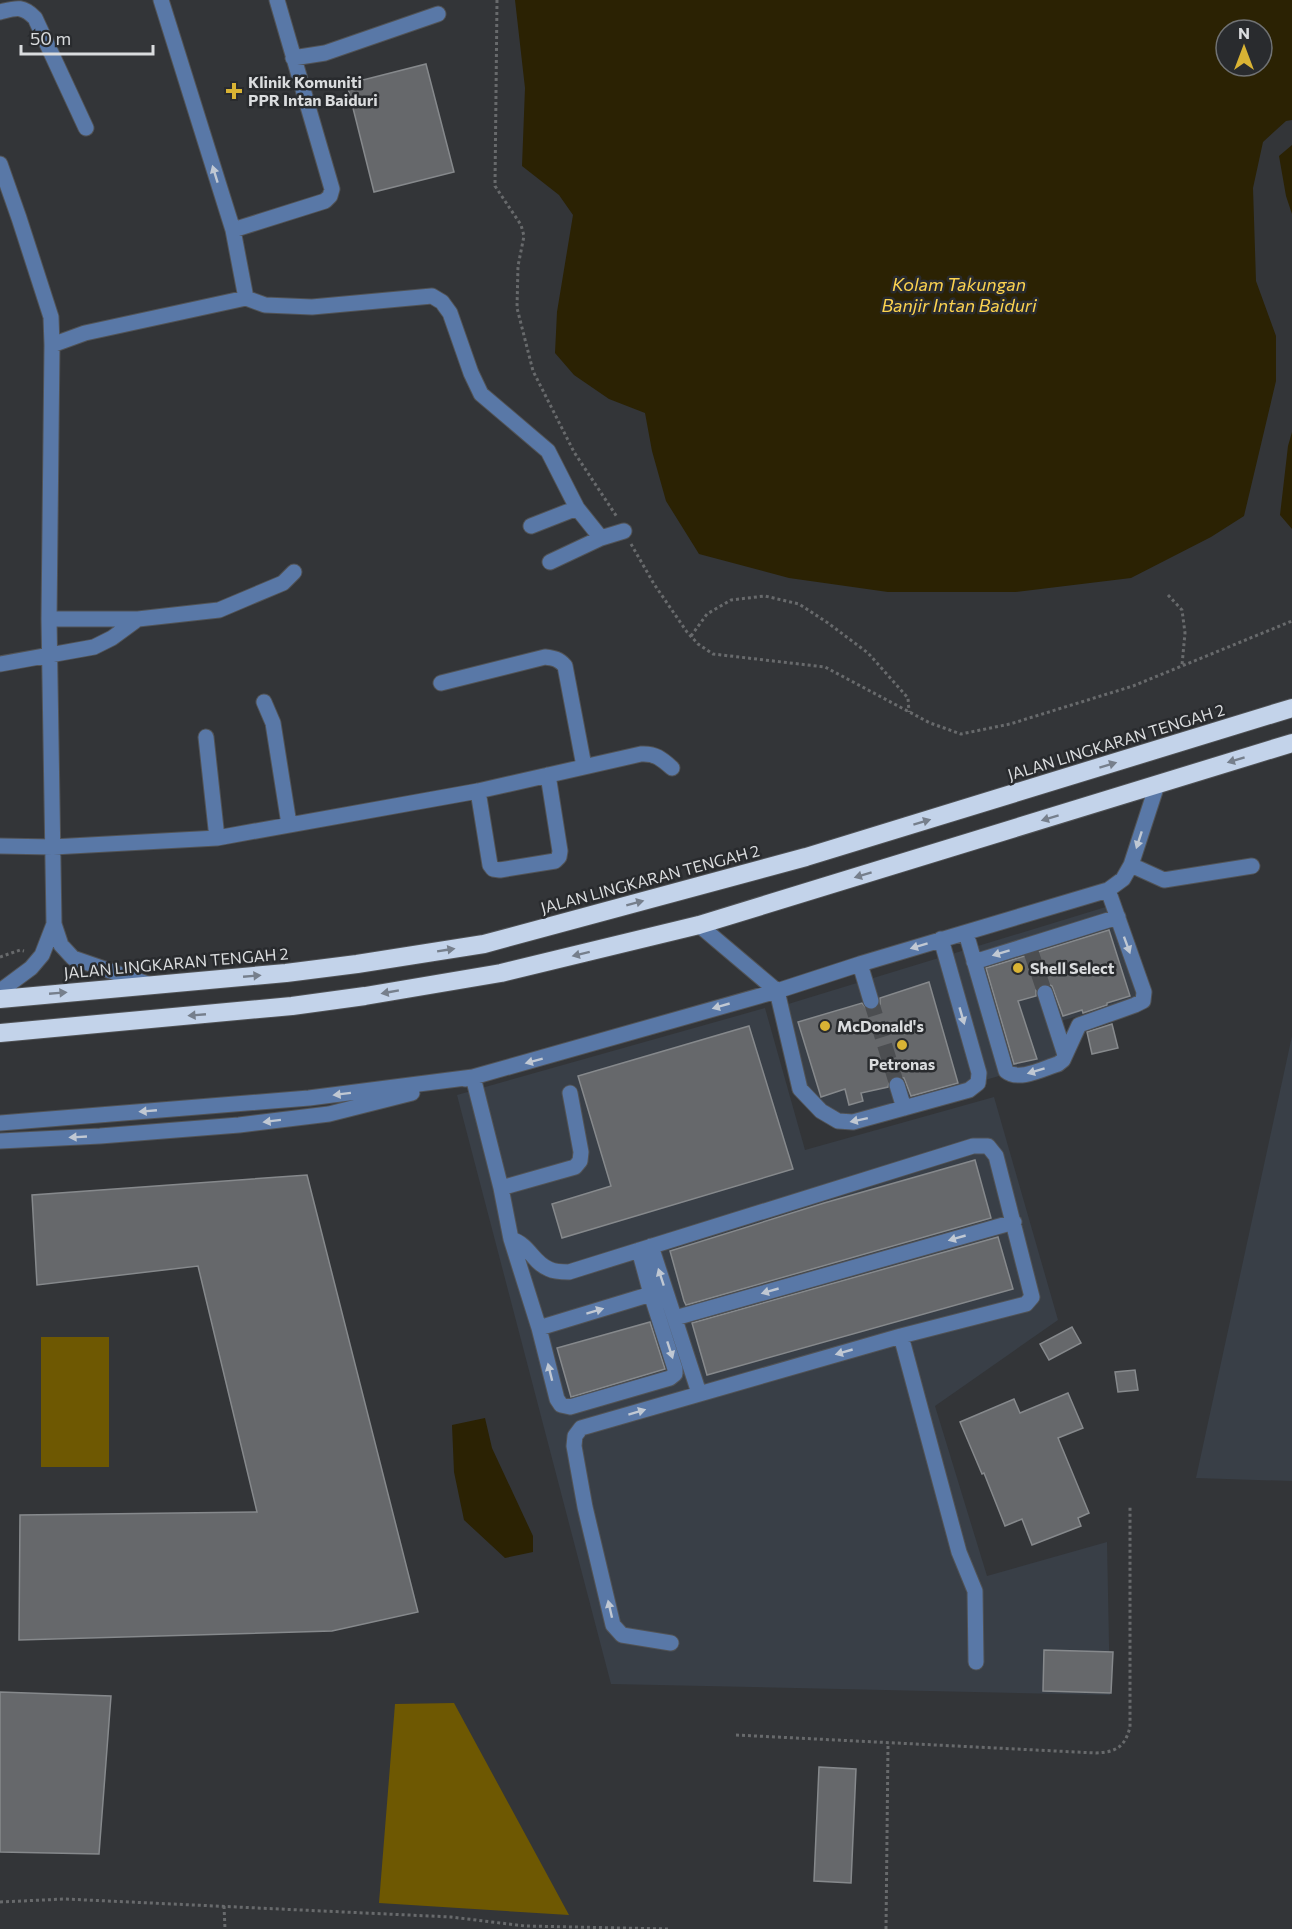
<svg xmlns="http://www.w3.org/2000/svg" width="1292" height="1929" font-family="Commissioner,sans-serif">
  <rect width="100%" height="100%" fill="#333538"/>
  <path fill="#393f47" d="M1109,906L1139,998L1051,1024L1058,1059L895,1106L840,1117L824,1108L805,1087L785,1005Z
    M765,1008L805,1150L994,1097L1058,1320L935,1406L987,1576L1107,1542L1110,1695L611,1684L457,1095Z
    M1292,1036V1481L1196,1478Z"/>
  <path fill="#6e5802" d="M41,1337H109V1467H41Z
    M454,1703L569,1915L379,1903L395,1704Z"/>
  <path fill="#2b2203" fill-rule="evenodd" d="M515,0H1292V120L1286,121L1263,142L1253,188L1256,281L1276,336V381L1244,516L1211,537L1131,578L1015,592H888L789,578L699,554L666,501L652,451L645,413L609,399L574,375L555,353L557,312L573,215L559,195L522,166L525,88ZM1226,30H1262V66H1226Z
    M1292,145V214L1286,196L1279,156Z
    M1292,432V529L1280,515L1288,446Z
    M485,1418L492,1448L533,1536V1552L505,1558L464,1520L454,1472L452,1425Z"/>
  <path fill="#66686b" stroke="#86898c" stroke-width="1.5" d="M426,64L454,172L374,192L347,84Z
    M1109,930L1130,996L1107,1003V1005L1083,1013L1082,1010L1063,1016L1052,986L1046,983L1041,984L1036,990V996L1018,1001L1037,1059L1014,1064L986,968Z
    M929,982L958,1083L911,1096L904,1078L895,1076L890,1079L888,1087L861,1093L863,1101L849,1105L845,1089L821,1097L798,1022L862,1003L868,1010H874L880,1004V998Z
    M1112,1024L1118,1048L1092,1054L1087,1032Z
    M749,1026L793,1169L562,1238L552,1204L611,1186L578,1076Z
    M975,1160L991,1218L686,1305L684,1301L670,1251L824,1203Z
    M307,1175L418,1612L332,1631L19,1640L20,1515L257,1512L198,1266L37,1285L32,1195Z
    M998,1237L1013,1289L707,1375L692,1323Z
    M650,1322L665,1369L571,1397L557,1348Z
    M1072,1327L1081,1343L1049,1360L1040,1344Z
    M1135,1370L1138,1390L1118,1392L1115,1372Z
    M1068,1393L1083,1428L1058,1438L1089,1513L1078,1518L1081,1526L1032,1545L1022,1519L1005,1526L984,1473L982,1474L960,1422L1014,1399L1020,1413Z
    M1044,1650L1113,1652L1111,1693L1043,1691Z
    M0,1692L111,1696L99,1854L0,1852Z
    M819,1767L856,1769L851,1883L814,1881Z"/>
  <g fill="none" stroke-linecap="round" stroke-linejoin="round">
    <path stroke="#4c4e51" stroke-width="15" stroke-dasharray="15 8" stroke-linecap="butt" d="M1031,952L1045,993
      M871,1001L897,1085"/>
    <defs>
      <path id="minor" d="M161,0L233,230L246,298
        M0,12C16,8 22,5 35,18L86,128
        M293,58L325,53L438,14
        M0,164L19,218L51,317L52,345L49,619L54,924L61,945L73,958L148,984
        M233,230L325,201L330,196L332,189L277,0
        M52,345L85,333L246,298L265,305L312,307L432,296L442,302L450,313L471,373L481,394L548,451L577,508L601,538L624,531
        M531,526L577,508
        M550,562L601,538
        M49,619H138
        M0,664L94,647L112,638L138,619L219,610L283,583L294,572
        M441,683L545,657C554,658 559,659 565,666L584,766
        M264,702L273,723L289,824
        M206,737L217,838
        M478,791L490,865L493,869L500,870L555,861L559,857L560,851L548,775
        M0,846L53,847L217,838L478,791L641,754C655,753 662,759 672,768
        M1131,865L1164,880L1252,866
        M699,925L777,991L860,964L1108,890L1123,879L1131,865L1157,785
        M966,933L1006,1071C1019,1082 1044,1068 1058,1064L1063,1060L1079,1025L1135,1005L1143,1001L1144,992L1108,890
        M974,962L1118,917
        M860,964L871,1001
        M0,991L31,968L42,955L54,924
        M1045,993L1065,1055
        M465,1079L473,1077L501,1188L511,1239L539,1328L557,1399L561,1405L570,1407L670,1378L675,1374V1369L651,1294L639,1250
        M897,1085L904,1108
        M0,1123L309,1098L473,1077L777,991L800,1089L821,1111L838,1121L853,1122L969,1090L978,1083L979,1073L941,939
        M0,1141L100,1136L239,1125L329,1114L412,1093
        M501,1188L575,1167L580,1161L581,1152L570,1093
        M511,1239C530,1245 532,1262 549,1269C555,1272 562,1272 569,1272L973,1146H988L996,1156L1032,1297L1026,1304L901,1336L959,1552L975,1591L976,1662
        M651,1246L699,1393
        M675,1318L1014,1222
        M539,1328L651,1294
        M671,1643L622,1635L613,1625L585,1507L574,1446L575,1436L581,1428L901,1336"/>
      <path id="highway" d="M0,999L286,973L357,964L484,944L806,857L1292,708
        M0,1033L292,1006L365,996L501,973L699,925L1292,743"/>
    </defs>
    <use href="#minor" stroke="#515356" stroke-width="17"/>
    <use href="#highway" stroke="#515356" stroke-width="20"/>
    <path stroke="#686a6c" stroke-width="3" stroke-dasharray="3 3" stroke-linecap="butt" d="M497,0L495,186L521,225L524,236L518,266L517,308L533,371L574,452L617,517
      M631,544L654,584L687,632L698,644L713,654L825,667L930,723L961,734L1010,724L1133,686L1292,621
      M1168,595L1182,610L1185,633L1182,665
      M691,636L707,614L731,600L765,596L799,604L828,623L868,653L908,698L909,712
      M0,957L20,950L24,951
      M736,1735L1096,1753C1116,1752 1125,1747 1130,1727V1507
      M0,1902L65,1899L451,1917L525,1926L669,1929
      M224,1906L225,1929
      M886,1929L888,1744"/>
    <use href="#minor" stroke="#5978a7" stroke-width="15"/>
    <use href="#highway" stroke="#c3d3ea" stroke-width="18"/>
  </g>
  <defs><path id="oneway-solid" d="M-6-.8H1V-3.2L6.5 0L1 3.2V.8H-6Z" transform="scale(1.5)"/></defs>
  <g fill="#c0c8d3">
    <use href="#oneway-solid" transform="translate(215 174) rotate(-107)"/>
    <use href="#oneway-solid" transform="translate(1139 840) rotate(108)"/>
    <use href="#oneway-solid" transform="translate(1127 945) rotate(70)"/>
    <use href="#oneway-solid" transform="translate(919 946) rotate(163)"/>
    <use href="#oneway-solid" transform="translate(1001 953) rotate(163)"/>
    <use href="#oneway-solid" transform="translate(721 1006) rotate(164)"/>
    <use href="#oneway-solid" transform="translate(962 1016) rotate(74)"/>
    <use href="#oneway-solid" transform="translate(534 1061) rotate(165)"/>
    <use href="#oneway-solid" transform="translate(1036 1071) rotate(163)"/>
    <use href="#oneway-solid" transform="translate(342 1094) rotate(173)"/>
    <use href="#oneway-solid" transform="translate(148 1111) rotate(175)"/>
    <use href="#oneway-solid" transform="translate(859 1120) rotate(168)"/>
    <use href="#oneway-solid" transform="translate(272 1121) rotate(173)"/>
    <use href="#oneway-solid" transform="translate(78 1137) rotate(177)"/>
    <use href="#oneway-solid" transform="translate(957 1238) rotate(164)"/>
    <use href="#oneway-solid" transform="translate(661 1277) rotate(-108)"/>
    <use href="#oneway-solid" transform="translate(770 1291) rotate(164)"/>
    <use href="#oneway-solid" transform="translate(595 1311) rotate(-17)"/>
    <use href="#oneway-solid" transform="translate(670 1350) rotate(72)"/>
    <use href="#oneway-solid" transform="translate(844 1352) rotate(164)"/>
    <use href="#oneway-solid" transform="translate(550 1372) rotate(-104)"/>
    <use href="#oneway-solid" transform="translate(637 1412) rotate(-17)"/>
    <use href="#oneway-solid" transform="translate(610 1609) rotate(-103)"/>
  </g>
  <g fill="#767f8c">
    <use href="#oneway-solid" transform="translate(1236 760) rotate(163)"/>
    <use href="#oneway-solid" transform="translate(1108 765) rotate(-17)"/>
    <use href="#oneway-solid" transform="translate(1050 818) rotate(163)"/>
    <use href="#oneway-solid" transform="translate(922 822) rotate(-17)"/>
    <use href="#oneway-solid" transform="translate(863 875) rotate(163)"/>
    <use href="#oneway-solid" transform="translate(635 903) rotate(-15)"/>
    <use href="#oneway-solid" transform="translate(446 950) rotate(-9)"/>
    <use href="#oneway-solid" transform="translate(581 954) rotate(166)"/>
    <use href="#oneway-solid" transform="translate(252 976) rotate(-5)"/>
    <use href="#oneway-solid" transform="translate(390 992) rotate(170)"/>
    <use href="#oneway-solid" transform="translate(58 993) rotate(-5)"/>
    <use href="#oneway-solid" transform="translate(197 1015) rotate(175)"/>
  </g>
  <g fill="#d9b334" stroke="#292b2e" stroke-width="2">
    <path d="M231 82h6v6h6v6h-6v6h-6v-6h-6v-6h6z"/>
    <circle cx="1018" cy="968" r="6"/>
    <circle cx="825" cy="1026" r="6"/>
    <circle cx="902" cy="1045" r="6"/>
  </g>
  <g text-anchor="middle" stroke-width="5" stroke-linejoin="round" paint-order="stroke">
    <g font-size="16" font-weight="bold" fill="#dadcde" stroke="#292b2e" text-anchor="start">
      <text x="248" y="88">Klinik Komuniti<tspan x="248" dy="18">PPR Intan Baiduri</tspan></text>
      <text x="1030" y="974">Shell Select</text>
      <text x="837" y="1032">McDonald's</text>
      <text x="902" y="1070" text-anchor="middle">Petronas</text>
    </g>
    <g font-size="16" fill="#dadcde" stroke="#292b2e">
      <text transform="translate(1116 742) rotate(-17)" y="6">JALAN LINGKARAN TENGAH 2</text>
      <text transform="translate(650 879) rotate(-15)" y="6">JALAN LINGKARAN TENGAH 2</text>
      <text transform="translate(176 963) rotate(-5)" y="6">JALAN LINGKARAN TENGAH 2</text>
    </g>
    <g font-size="18" font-style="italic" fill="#fcd350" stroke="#292b2e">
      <text x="959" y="291">Kolam Takungan<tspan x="959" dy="21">Banjir Intan Baiduri</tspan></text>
    </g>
  </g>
  <g transform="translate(1244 48)"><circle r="28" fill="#292b2e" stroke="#707274" stroke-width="1.5"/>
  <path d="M0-4.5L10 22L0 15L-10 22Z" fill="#d9b334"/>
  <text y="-9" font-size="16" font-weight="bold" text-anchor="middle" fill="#dadcde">N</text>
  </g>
  <path d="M21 45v9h132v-9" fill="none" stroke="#dadcde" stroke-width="3"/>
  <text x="30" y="45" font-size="18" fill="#dadcde" stroke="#292b2e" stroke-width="4.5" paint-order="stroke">50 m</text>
</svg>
